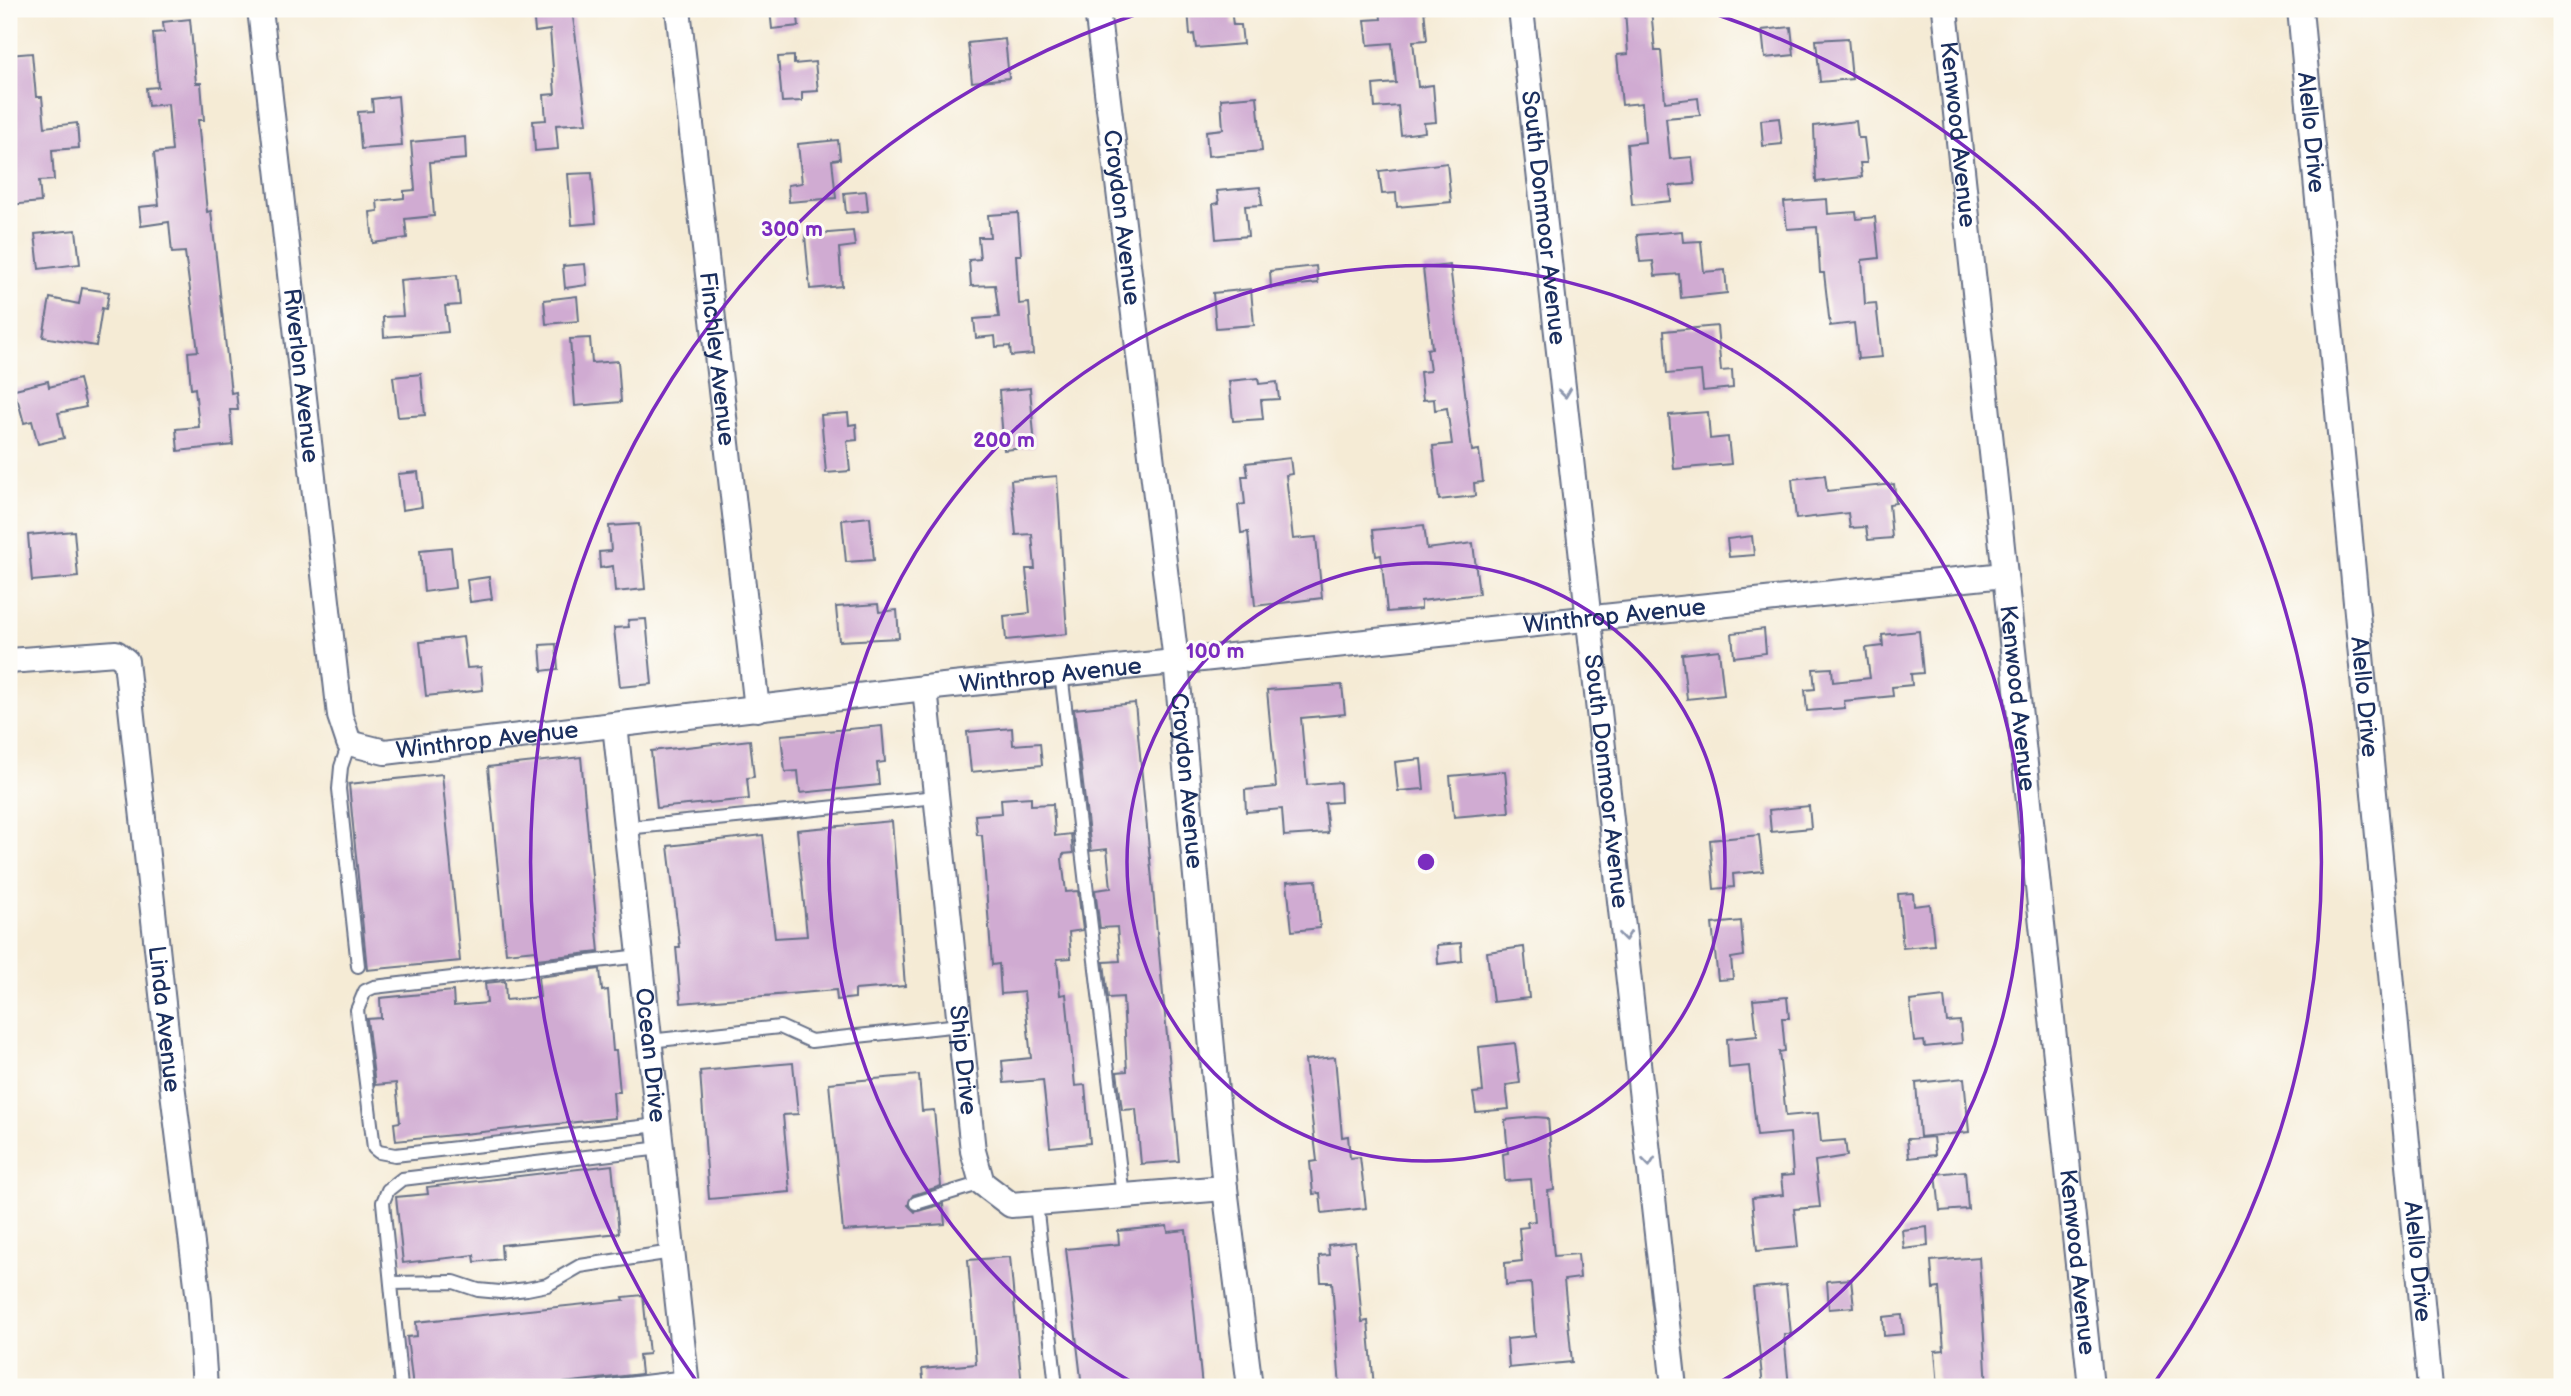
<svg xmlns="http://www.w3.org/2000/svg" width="2571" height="1396" font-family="'Balsamiq Sans',sans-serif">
  <rect width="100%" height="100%" fill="#fdfcf7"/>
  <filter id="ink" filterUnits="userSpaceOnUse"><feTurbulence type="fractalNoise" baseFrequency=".0143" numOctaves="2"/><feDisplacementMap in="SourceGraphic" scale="14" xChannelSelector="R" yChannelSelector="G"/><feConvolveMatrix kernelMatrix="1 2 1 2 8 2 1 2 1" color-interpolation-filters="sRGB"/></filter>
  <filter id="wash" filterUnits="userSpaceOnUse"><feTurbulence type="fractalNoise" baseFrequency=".00686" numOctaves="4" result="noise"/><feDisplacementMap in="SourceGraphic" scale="28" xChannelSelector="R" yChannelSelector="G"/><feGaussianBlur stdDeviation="1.57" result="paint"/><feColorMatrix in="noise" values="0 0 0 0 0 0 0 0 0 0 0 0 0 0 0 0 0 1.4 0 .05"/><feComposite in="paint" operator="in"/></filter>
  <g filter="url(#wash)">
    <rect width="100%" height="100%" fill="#f5ebd5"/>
    <g id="blocks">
      <path fill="#d0abd2" d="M533,9H572L587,123L556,125L558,149L535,151L533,121L546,120L544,95L555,94L550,30L535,32Z
        M770,9H797L799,26L772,29Z
        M1188,9H1231L1233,25H1241L1243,44L1196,48L1194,34L1190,35Z
        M1380,9H1424L1427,40L1413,41L1418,87L1433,85L1436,122L1424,123L1425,132L1401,135L1398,106L1375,108L1373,85L1396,83L1392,43L1368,45L1365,20L1381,19Z
        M1625,9H1651L1655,51H1661L1665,102L1698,98L1700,115L1666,118L1670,159L1692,157L1695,184L1670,186L1671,201L1632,205L1627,144L1645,142L1642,103L1622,105L1617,55L1628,54Z
        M190,19L196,83H201L204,120H198L207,212L211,211L231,393L236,392L238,410H230L233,445L178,451L176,429L199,427L195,388L191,389L188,352L198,351L185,252L172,253L169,222L141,226L139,207L159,205L154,153L172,151L168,104L148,106L146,88L158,87L153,33L164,32L163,22Z
        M1791,27L1794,55L1765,58L1762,30Z
        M1848,38L1852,79L1820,82L1816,40Z
        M1005,39L1009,78L972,82L968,43Z
        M32,53L36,97H42L45,127L77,123L79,148L52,150L54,180L39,181L41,202L9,205V55Z
        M794,56V64L815,62L818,91L802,92V101L782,102L778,57Z
        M398,96L402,146L361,149L358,112L373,111L372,99Z
        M1257,96L1262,151L1208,156L1206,131L1223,129L1221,99Z
        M1779,118L1782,144L1763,146L1761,120Z
        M1856,121L1858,138H1864L1867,163H1860L1862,177L1816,182L1814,126Z
        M465,137L466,159L430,162L434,216L405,219L407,238L373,243L370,212L378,211L377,201L404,198V191L415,190L411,142Z
        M838,140L840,159L832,160L836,198L789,202L788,185L802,183L798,144Z
        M1447,163L1451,202L1397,207L1396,193L1382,194L1379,171Z
        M592,173L596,223L572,225L568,174Z
        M1260,187L1262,205L1245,206L1248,236L1216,239L1213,204L1219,203L1217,191Z
        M866,191L868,211L846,213L844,193Z
        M1827,199L1828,214L1856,212L1857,219L1875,217L1879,258L1862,260L1865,304L1876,303L1882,357L1858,359L1854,323L1830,326L1824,273H1820L1817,227L1787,229L1784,202Z
        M1018,213L1021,255H1016L1019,304L1029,303L1033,354L1011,356L1010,346L996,347L995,336L976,338L974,319L999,317L995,285L971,286L969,260L980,259L978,237H990L988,215Z
        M76,230L80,264L39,269L35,234Z
        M853,231L855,246L839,248L842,286L810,289L805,235Z
        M1682,231L1683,242L1701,241L1704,272L1725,270L1727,293L1681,298L1679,274L1655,276L1653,261L1640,262L1637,235Z
        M585,264L587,285L565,288L563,266Z
        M1450,265L1472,451L1479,450L1483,482L1474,483L1475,496L1439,500L1433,446L1452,444L1447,408L1435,410L1434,399L1423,400L1420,372L1430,371L1427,349L1432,348L1423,268Z
        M1316,266L1318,283L1271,288L1270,271Z
        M457,275L460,305L445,306L448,332L384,337L383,317L403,316L400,280Z
        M82,288L109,292L106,309L102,308L96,346L43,337L50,298L79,304Z
        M1251,289L1254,325L1216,328L1213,293Z
        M577,296L579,321L546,324L544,300Z
        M1717,326L1721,371L1732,370L1733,388L1703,391L1701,371L1667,374L1664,331Z
        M590,338L592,363L618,361L621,402L575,406L570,339Z
        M421,374L425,415L398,417L393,377Z
        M1258,378L1259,384L1277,382L1279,399L1261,400L1263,419L1233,421L1229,381Z
        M79,379L86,407L58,413L64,438L38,444L32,421L24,423L18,401L11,390L48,381L49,387Z
        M1030,388L1035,447L1004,450L999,391Z
        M1708,412L1710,439L1728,437L1731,464L1674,469L1669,415Z
        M848,413L849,425L856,424L857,440L847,441L850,471L826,473L821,415Z
        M1290,458L1292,474L1286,475L1293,539L1316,537L1322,598L1255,606L1248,532L1241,533L1238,505L1245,504L1242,476H1248L1246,463Z
        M418,472L422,507L402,510L398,474Z
        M1825,475L1827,491L1894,484L1896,503L1889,504L1892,538L1868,540L1866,527L1850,528L1848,513L1796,519L1792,479Z
        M1057,476L1067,634L1006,640L1004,616L1030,613L1026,569H1035L1032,534L1016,535L1011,480Z
        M870,517L874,560L846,562L842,520Z
        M639,524L645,589L615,592L613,566L600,568L599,552L611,551L609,526Z
        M1424,525L1427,549L1473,543L1479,594L1421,601V609L1387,612L1381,555L1376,556L1373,530Z
        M74,531L78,577L32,581L28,535Z
        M1752,536L1754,555L1729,557L1727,539Z
        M451,547L455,588L424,592L420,550Z
        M489,577L492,599L470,602L467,580Z
        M878,604L879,612L897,610L899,638L839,641L836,607Z
        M646,619L652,684L620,687L614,628L629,627L628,620Z
        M1764,629L1766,653L1734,657L1732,633Z
        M1919,631L1923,673L1911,674L1912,685L1892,687L1893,696L1844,701L1845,708L1807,711L1805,690L1815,689L1813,669L1832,668L1833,682L1870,678L1866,648L1883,646L1882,635Z
        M463,637L467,668L481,667L483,690L426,696L420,642Z
        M556,644L558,669L542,671L540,645Z
        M1719,650L1724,695L1687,699L1682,654Z
        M1342,685L1345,714L1301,718L1307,785L1340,782L1341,802L1325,803L1328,833L1284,836L1282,809L1246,812L1245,790L1276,787L1267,690Z
        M1135,703L1179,1161L1141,1164L1136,1109L1122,1110L1117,1072L1127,1071L1123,997L1108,998L1104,962L1120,961L1117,927L1100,928L1095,890L1111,888L1107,849L1091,851L1074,709Z
        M882,726L885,762L877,763L879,785L800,793L798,771L785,772L781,735Z
        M1012,728L1013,745L1040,743L1042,765L971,772L967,732Z
        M750,740L754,777L747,778L749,799L657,808L651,751Z
        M581,757L599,952L537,959L536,950L506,953L488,767Z
        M1421,759L1424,789L1398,791L1395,762Z
        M1505,771L1509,812L1454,817L1450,776Z
        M442,774L460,961L367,970L349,784Z
        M1031,797V805L1053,804L1055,836L1071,834L1073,853L1063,854L1062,859L1066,892L1078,891L1083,930L1069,932L1071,958L1057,959L1060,995L1066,994L1075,1086L1085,1085L1090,1143L1050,1147L1043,1080L1004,1083L1002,1061L1031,1058L1024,992L1001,994L999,964L992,965L982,835H977L975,815L1002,813L1001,799Z
        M1809,806L1811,828L1771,832L1769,810Z
        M892,821L905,986L855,990V998L837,1000L836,990L681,1003L676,947H680L668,846L763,835L775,938L807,936L797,830Z
        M1759,835L1763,871L1733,874L1734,887L1714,889L1710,840Z
        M1316,880L1320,928L1292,931L1287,882Z
        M1913,893L1914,906L1930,904L1934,945L1903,948L1898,894Z
        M1741,921L1744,956L1731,958L1733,979L1718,980L1712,924Z
        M1461,943L1462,961L1438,964L1437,945Z
        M1524,947L1529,998L1493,1002L1487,952Z
        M600,969L602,991L608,990L613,1051H616L620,1092H613L615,1118L396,1141L394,1123L400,1122L396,1083L375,1085L367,1019L381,1018L380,998L453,991L454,1006L487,1003L485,983L505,981L506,1000L540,997L538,977Z
        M1787,997L1789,1018H1782L1785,1051L1779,1052L1786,1116L1818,1113L1821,1142L1845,1140L1847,1156L1815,1161L1820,1207L1794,1209L1798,1247L1757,1251L1752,1198L1783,1195L1781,1176L1793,1175L1790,1133L1757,1136L1749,1066L1729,1068L1727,1039L1757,1036L1753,1000Z
        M1944,997L1947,1022L1960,1021L1962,1043L1925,1047L1924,1041L1914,1042L1910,1001Z
        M1515,1043L1520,1083L1506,1085L1509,1109L1476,1112L1473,1093L1483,1092L1479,1047Z
        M1335,1057L1342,1137L1348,1136L1350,1158L1360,1157L1366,1208L1322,1213L1320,1193L1313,1194L1310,1162L1317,1161L1305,1060Z
        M793,1063L798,1114L783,1115L790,1192L709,1199L700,1071Z
        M919,1075L922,1111L934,1110L941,1186L913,1195L908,1205L915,1212L943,1204L945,1224L843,1231L829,1083Z
        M1964,1078L1969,1132L1920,1137L1916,1083Z
        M1535,1117L1548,1118L1554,1190L1548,1191L1554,1256L1578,1254L1580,1278L1564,1280L1572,1362L1509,1368L1507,1339L1535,1336L1531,1283L1506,1285L1505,1263L1522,1261L1519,1228L1528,1227L1527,1222L1535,1221L1531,1179L1505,1181L1503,1154L1508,1153L1505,1120Z
        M1933,1137L1935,1155L1909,1158L1907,1139Z
        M612,1165L619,1233L501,1245L502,1259L475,1262L474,1255L403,1263L396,1197L428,1194L427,1187Z
        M1965,1171L1968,1209L1940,1211L1936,1174Z
        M1167,1226L1168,1232L1186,1230L1202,1387H1082L1066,1249L1119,1244L1118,1231Z
        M1927,1227L1928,1246L1904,1249L1902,1230Z
        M1355,1242L1362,1322L1368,1321L1374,1387H1340L1332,1282H1321L1319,1256L1329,1255L1328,1245Z
        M1010,1257L1022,1387H924L922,1369L976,1364L968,1260Z
        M1979,1257L1987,1387H1938L1935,1351L1944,1350L1939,1288L1933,1289L1931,1261Z
        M1851,1279L1854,1307L1829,1309L1827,1281Z
        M1786,1285L1791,1334H1784L1789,1387H1763L1753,1288Z
        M643,1295L649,1354L639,1355L641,1374L529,1387H492L491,1383L413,1387L407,1337L417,1336L416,1322L624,1300L623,1297Z
        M1902,1315L1904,1334L1884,1336L1883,1317Z"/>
    </g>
  </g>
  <g filter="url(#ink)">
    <use href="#blocks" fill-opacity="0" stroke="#677188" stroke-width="2"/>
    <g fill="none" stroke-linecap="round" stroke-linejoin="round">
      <defs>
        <path id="service" d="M1061,673L1123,1197
          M349,743L341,767L339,789L358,966
          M626,828L936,797
          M640,956L374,987L365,991L357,1010L374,1148L379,1152L395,1155L658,1125
          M649,1041L780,1027L811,1041L960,1025
          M916,1203L982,1183
          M1036,1203L1056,1387
          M391,1283L454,1282L478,1290L500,1292L527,1289L547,1285L580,1266L672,1252
          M401,1387L383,1202L388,1190L402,1179L661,1148
          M602,1387L686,1377"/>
        <g id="minor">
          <path id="s1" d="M260,9L340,716L349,743L385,752L925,688L2004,575"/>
          <path id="s2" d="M678,9L757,709"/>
          <path id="s3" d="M1097,9L1176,661L1225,1188L1250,1387"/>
          <path id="s4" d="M1521,9L1674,1387"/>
          <path id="s5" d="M1945,9L2091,1387"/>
          <path id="s6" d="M2300,9L2430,1387"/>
          <path id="s7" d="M9,661L116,653L126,661L170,1068L199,1300L205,1387"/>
          <path id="s8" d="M925,688L973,1151L982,1183L1011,1205L1225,1188"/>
          <path id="s9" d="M615,725L687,1387"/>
        </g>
      </defs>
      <use href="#service" stroke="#677188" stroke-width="16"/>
      <use href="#minor" stroke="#677188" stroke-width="28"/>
      <use href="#service" stroke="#fff" stroke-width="12"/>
      <use href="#minor" stroke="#fff" stroke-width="24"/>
    </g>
    <defs><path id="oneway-chevron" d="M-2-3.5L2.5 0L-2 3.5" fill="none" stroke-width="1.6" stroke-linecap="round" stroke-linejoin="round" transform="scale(1.75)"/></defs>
    <g stroke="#8d97ae">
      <use href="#oneway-chevron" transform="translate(1565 393) rotate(83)"/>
      <use href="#oneway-chevron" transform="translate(1625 936) rotate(84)"/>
      <use href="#oneway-chevron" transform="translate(1649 1162) rotate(84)"/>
    </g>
  </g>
  <g fill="none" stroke="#7b2cbf" stroke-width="3.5">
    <circle cx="1426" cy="862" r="299"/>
    <path d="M1141 1387A597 597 0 1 1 1711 1387"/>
    <path d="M697 1382A896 896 0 0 1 1149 10M1703 10A896 896 0 0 1 2155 1382"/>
  </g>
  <g text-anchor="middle" stroke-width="6" stroke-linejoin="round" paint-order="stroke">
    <g font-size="24" fill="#1b2f5e" stroke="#fdfcf7">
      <text dy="8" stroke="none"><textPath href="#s5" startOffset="126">Kenwood Avenue</textPath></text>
      <text dy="8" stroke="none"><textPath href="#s6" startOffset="124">Alello Drive</textPath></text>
      <text dy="8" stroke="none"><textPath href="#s3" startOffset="210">Croydon Avenue</textPath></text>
      <text dy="8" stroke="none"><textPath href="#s4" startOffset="210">South Donmoor Avenue</textPath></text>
      <text dy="8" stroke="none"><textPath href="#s2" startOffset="352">Finchley Avenue</textPath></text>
      <text dy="8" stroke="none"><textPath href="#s1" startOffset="369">Riverlon Avenue</textPath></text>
      <text dy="8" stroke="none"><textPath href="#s1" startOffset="2014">Winthrop Avenue</textPath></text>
      <text dy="8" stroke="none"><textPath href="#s1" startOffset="1447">Winthrop Avenue</textPath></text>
      <text dy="8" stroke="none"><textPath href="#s5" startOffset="693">Kenwood Avenue</textPath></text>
      <text dy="8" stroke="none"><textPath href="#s6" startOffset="691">Alello Drive</textPath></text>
      <text dy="8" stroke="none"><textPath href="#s1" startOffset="880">Winthrop Avenue</textPath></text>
      <text dy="8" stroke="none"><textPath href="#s3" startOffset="777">Croydon Avenue</textPath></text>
      <text dy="8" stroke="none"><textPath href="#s4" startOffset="777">South Donmoor Avenue</textPath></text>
      <text dy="8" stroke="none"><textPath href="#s7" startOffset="480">Linda Avenue</textPath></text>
      <text dy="8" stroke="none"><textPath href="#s9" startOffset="332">Ocean Drive</textPath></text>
      <text dy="8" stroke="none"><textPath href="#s8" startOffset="374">Ship Drive</textPath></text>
      <text dy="8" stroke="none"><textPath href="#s5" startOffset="1260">Kenwood Avenue</textPath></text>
      <text dy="8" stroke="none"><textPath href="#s6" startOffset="1258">Alello Drive</textPath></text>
    </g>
  </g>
  <circle cx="1426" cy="862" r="10" fill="#7b2cbf" stroke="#fdfcf7" stroke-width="3.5"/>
  <g font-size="21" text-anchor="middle" font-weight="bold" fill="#7b2cbf" stroke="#fdfcf7" stroke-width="6" stroke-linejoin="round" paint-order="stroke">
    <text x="792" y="236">300 m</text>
    <text x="1004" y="447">200 m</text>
    <text x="1215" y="658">100 m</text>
  </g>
  <rect width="2571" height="1396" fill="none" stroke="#fdfcf7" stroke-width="35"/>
</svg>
